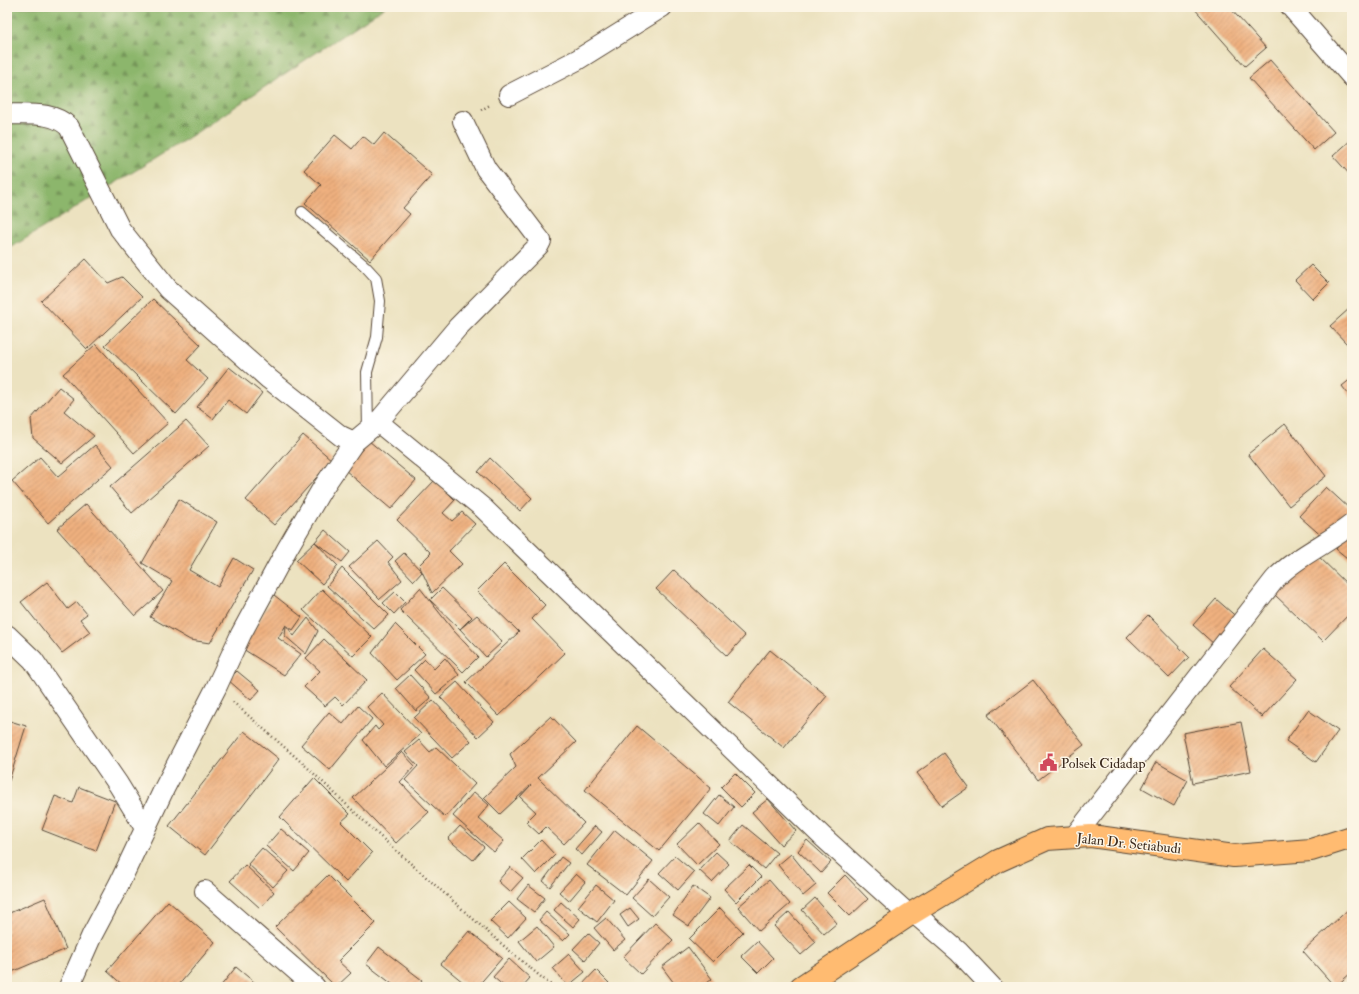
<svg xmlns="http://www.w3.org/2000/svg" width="1359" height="994" font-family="'IM FELL Double Pica',serif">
  <defs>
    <pattern id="forest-firs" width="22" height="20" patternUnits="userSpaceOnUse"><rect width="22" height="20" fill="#8cb66c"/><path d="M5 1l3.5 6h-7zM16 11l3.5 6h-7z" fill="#749458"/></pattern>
    <pattern id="building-hatch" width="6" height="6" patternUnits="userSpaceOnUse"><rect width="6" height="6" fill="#efb07f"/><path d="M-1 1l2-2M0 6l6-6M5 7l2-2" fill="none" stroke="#c38f67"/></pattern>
  </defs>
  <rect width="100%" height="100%" fill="#fcf5e5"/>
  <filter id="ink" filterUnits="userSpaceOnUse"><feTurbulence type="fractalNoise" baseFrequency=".025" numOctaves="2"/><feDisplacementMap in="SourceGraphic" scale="8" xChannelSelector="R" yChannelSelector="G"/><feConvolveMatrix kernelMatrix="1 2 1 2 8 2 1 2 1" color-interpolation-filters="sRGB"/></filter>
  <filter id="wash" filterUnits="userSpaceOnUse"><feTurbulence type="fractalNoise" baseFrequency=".012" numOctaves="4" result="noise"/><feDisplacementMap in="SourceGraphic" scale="16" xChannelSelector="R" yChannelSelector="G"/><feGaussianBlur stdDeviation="0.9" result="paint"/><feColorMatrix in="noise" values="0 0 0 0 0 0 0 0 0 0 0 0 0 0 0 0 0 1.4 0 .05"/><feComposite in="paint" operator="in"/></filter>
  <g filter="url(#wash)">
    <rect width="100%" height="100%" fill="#ece2c0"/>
    <path fill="url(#forest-firs)" stroke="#647045" d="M7,7H385L188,138L7,250Z"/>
    <g id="blocks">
      <path fill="url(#building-hatch)" d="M1193,7H1229L1266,48L1245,66Z
        M1270,60L1334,132L1314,150L1249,78Z
        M384,133L432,175L403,208L410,214L370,260L305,203L321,185L304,170L335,135L352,149L363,136L374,145Z
        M1352,139V177L1333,156Z
        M86,259L108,283L122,277L142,297L87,349L41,301Z
        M1311,265L1329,283L1313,299L1295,280Z
        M153,299L201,345L187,360L208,379L176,414L105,345Z
        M1350,308L1352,310V339L1347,344L1330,326Z
        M96,344L168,423L134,453L63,374Z
        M229,367L262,393L246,414L228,400L213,419L197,407Z
        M1352,378V399L1342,386Z
        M59,387L74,399L64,411L94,436L62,463L33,438L31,419Z
        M186,421L209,446L132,513L110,487Z
        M1285,424L1326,476L1289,506L1248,454Z
        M303,435L332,460L274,525L246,500Z
        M369,441L416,480L391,509L345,470Z
        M95,445L113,466L48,523L12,481L40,457L58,477Z
        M490,458L532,498L520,511L478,472Z
        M435,480L455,500L443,513L452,521L462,512L475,524L449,551L462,564L432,593L419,565L431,553L397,520Z
        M1326,487L1351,510L1325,539L1299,516Z
        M179,499L217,522L189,570L218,587L234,558L253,570L210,643L190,640L150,617L172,581L142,563Z
        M86,504L163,591L135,616L57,529Z
        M325,530L350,552L342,562L315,542Z
        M1352,530V562L1336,549Z
        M378,541L393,557L388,562L402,580L380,599L349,567Z
        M315,542L338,566L322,584L296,560Z
        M1314,552L1352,589V611L1323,641L1274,594Z
        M404,553L422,572L414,581L395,561Z
        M504,564L545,605L532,619L565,653L499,716L466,682L519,632L477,591Z
        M342,568L389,615L374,629L327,586Z
        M674,570L745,636L727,656L656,589Z
        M47,582L68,609L77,602L87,614L80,619L90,632L62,653L21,602Z
        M420,588L453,630L478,657L463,672L400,610Z
        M442,588L472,617L460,629L477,615L502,642L486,657L460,629L430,600Z
        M322,589L372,637L353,656L303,610Z
        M395,592L405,602L394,614L383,603Z
        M274,595L302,617L293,630L286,625L278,638L301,654L284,675L243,649Z
        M1216,599L1240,620L1216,646L1193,625Z
        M1148,615L1189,657L1169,678L1127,637Z
        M308,618L318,631L306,654L285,636L286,625L294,636Z
        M395,624L425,654L397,680L372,653Z
        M324,639L367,680L343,705L335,697L325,706L304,687L320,671L306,658Z
        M1263,649L1297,679L1262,717L1229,687Z
        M770,650L827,696L784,748L728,702Z
        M445,658L459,675L436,694L414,670L425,659L434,669Z
        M237,671L260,690L251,700L228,680Z
        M410,675L431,698L416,711L396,688Z
        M1033,680L1084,745L1038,780L988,715Z
        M457,682L494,722L478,737L440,697Z
        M382,693L421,734L384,766L363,740L375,726L378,730L383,725L367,707Z
        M433,700L471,741L452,758L414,718Z
        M358,706L372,719L330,770L301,745L329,712L343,724Z
        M1308,710L1338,731L1316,762L1286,741Z
        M551,716L576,742L538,778L584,823L564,844L546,827L539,834L526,822L536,812L520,797L531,785L500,814L484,798L516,767L510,754Z
        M7,720L26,726L9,781H7Z
        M1241,722L1251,771L1193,783L1183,733Z
        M637,726L711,788L659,851L585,790Z
        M244,731L279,759L205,855L169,826Z
        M419,740L430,752L436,747L475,784L445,817L405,780L418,766L405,752Z
        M402,752L415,766L400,782L429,812L396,843L353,798Z
        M944,753L969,787L942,806L917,773Z
        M1156,762L1188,780L1174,806L1142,788Z
        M735,773L755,793L741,807L721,787Z
        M314,778L350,814L341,822L372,853L346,882L280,817Z
        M79,787L115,801L96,851L42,830L55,796L73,803Z
        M474,792L489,805L478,818L504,841L494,852L453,816Z
        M719,795L734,807L719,826L704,814Z
        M768,799L796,831L781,845L752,812Z
        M699,823L719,844L697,865L677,844Z
        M743,825L777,853L764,869L730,841Z
        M460,826L484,847L473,860L448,839Z
        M595,826L602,832L582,855L575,849Z
        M281,829L309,853L294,871L266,846Z
        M615,830L653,861L626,895L587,865Z
        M541,840L555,855L536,874L522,859Z
        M807,840L831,862L821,873L798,851Z
        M262,848L288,871L273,887L248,864Z
        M716,852L729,864L712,882L699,870Z
        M791,854L816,885L803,896L778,865Z
        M675,856L694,872L678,890L659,873Z
        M561,857L569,863L550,887L543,881Z
        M245,865L274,892L260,908L230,881Z
        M749,865L761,877L736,902L724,889Z
        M510,867L523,878L510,892L498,881Z
        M576,874L585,882L569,901L559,892Z
        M328,875L376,923L338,961L351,973L336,987L275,927Z
        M845,875L868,899L850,916L827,893Z
        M649,879L669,897L652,916L632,898Z
        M769,880L790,904L759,931L738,907Z
        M528,885L545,898L534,912L517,899Z
        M596,885L614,900L597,922L578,907Z
        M693,886L710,898L689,926L673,915Z
        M45,898L66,949L7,974V914Z
        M815,898L837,923L824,934L802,910Z
        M168,901L215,942L177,987H125L107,971Z
        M509,902L526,918L508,938L490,921Z
        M561,902L580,919L573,927L554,910Z
        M1352,906V972L1335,987L1303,951Z
        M630,908L639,919L628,927L620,915Z
        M720,908L743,932L713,962L689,939Z
        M546,912L570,934L563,941L539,920Z
        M789,912L816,942L801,955L774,926Z
        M606,918L625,940L613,950L594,928Z
        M655,923L673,940L641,974L623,957Z
        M537,926L554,947L536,962L519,941Z
        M469,931L502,958L477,987H469L441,964Z
        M588,933L599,943L585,960L573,949Z
        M757,941L773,958L758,973L741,956Z
        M379,947L422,980L417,987H396L366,964Z
        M688,947L712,979L702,987H677L662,967Z
        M569,954L585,972L568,986L553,968Z
        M509,959L530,978L522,987H505L493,977Z
        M236,967L260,987H220Z
        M596,970L609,983L605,987H580Z"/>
    </g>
  </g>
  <g filter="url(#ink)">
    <use href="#blocks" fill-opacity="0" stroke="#564636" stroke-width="1"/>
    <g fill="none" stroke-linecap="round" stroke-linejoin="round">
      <defs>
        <path id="service" d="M302,212L365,266L376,278L380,301L377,337L367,372L368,430"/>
        <path id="minor" d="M1291,7L1352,77
          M509,95L577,60L662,7
          M7,114C28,115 53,111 69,127L120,229L168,289L269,379L341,436L354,442
          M378,422L483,508L823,837L909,915
          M7,635L33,660L118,784L145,828
          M1074,837L1275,579C1297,556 1327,544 1352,524
          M205,891L315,987
          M914,913L959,952L992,987
          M69,987L92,935L119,884L164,789L216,688L241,634L287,549L322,489L354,442L378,422L458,327L539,245L541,241L537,236L486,169L463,121"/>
        <path id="primary" d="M801,987L909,915L998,861L1047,839L1091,836L1234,856L1311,850L1352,837"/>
      </defs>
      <use href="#service" stroke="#564636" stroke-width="12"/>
      <use href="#minor" stroke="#564636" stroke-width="22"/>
      <use href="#primary" stroke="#564636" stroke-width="24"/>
      <path stroke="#564636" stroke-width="2.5" stroke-dasharray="1 3" stroke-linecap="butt" d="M481,110L490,105
        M233,702L307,767L382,838L498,941L553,987"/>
      <use href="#service" stroke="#fff" stroke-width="10"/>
      <use href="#minor" stroke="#fff" stroke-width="20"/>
      <use href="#primary" stroke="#ffbb71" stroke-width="22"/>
    </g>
  </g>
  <defs>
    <symbol id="civic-bare" viewBox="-9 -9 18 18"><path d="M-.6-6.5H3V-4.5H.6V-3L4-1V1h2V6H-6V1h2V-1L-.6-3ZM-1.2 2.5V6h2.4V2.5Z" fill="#d1495b" stroke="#fcf5e5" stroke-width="2.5" paint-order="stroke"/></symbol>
  </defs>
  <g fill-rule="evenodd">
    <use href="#civic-bare" x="1036" y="750" width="25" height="25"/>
  </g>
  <g text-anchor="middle" stroke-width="3" stroke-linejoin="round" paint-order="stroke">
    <g font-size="14" fill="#3b2a1e" stroke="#fcf5e5" text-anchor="start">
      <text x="1061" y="768">Polsek Cidadap</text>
    </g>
    <g font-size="14" fill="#3b2a1e" stroke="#fcf5e5">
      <text transform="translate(1129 843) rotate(6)" y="5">Jalan Dr. Setiabudi</text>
    </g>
  </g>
  <rect width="1359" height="994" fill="none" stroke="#fcf5e5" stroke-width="24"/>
</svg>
